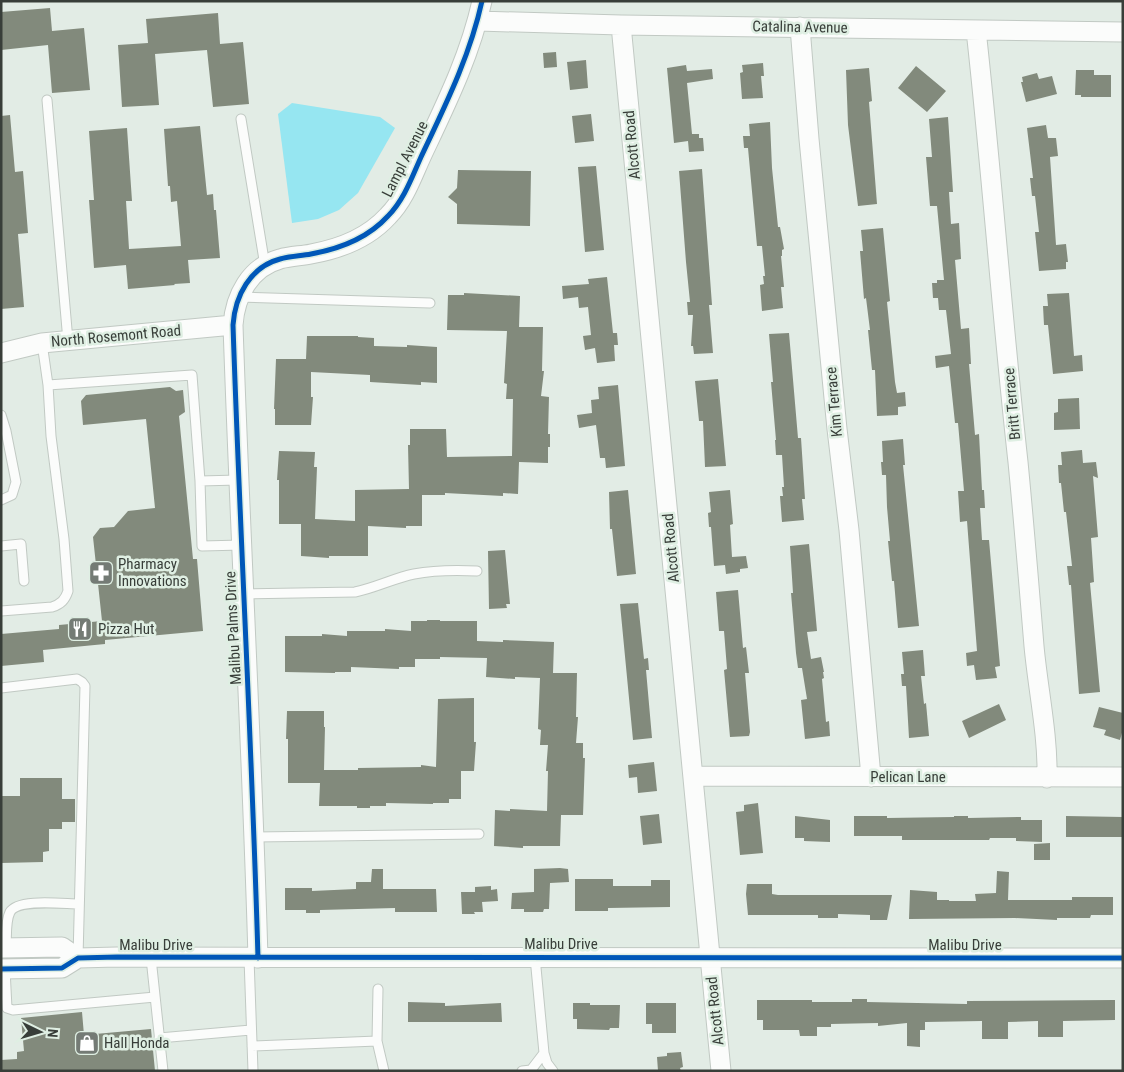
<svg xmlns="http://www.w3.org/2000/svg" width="1124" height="1072" font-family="'Roboto Condensed',sans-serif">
  <rect width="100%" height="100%" fill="#e2ece5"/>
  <path fill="#96e6f1" d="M292,103L380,117L395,128L358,193L339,210L318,219L292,223L278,114Z"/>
  <path fill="#828a7c" d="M50,8L52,31L84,28L90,90L52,93L48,45L1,50V12Z
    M218,13L220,44L243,42L249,104L213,107L207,50L155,54L159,105L122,107L118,45L148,43L146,19Z
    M556,52L557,67L544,68L543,53Z
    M586,60L588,88L570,90L567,62Z
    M763,63L764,76H761L763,98L742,99L740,73L743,72L742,65Z
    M686,65L687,71L712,69L713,79L687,83L692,134H699V138H703L704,151L689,152L688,141L674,143L667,68Z
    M916,66L946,91L927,112L898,88Z
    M869,68L872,101L869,102L877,204L858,206L848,125L846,70Z
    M1076,70H1094V75H1111V97H1081V95H1075Z
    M1037,73L1039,79L1052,76L1057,94L1026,102L1021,82H1023L1022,77Z
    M591,114L594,141L575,143L572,116Z
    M10,115L15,172L23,171L28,233L18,234L24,307L1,309V116Z
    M948,117L953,192H949L951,224L959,223L961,259L955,260L961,329L969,328L971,364H969L975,435L979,434L982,490H984L985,508H980L982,540H989L1000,666L995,667L997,678L976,680L974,665L967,666L966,653L977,651L967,521L960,522L958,491H964L958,423H955L949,366L936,368L935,356L951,354L946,310H939L938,298H933L932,283H937V280H944L937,206H930L926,157H932L929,119Z
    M770,122L772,168L778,227H780L784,249L782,250V256H781L784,287H781L783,308L762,311L760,285L764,284L763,276H765L762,246H757L748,148H744L743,136H750L749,124Z
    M1046,125L1048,138H1056L1058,156L1050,157L1056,245L1066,244L1068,262H1066V269L1039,271L1035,232H1039L1035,196H1032L1030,178H1033L1027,128Z
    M200,126L207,195L213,194L214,210H216L220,258L188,260L190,283L174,284L175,285L128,289L126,265L94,268L89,200H94L89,131L127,128L132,201H126L129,249L181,246L177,201L171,202L170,186H168L164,129Z
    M596,166L604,250L585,252L578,167Z
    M702,169L712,305H709L713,353L694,354L693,346H691L693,315H688L687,302H690L686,262L679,171Z
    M458,170L531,171L530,226L457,224V204L448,197L457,188Z
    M883,228L890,301L887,302L895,382L897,393L905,392L906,406L898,407V415L877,416L875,370H872L868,330H870L866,298L864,299L860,251H863L861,230Z
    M607,277L613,333H617L618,345H614L615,361L597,363L595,348L585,350L583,336L591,335L588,307L579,308L578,297L563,299L562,286L589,284L588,279Z
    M464,293L520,296L519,327H543L542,371H544L541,396L549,397L548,434H550V447H548V463L519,462L518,494L503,493V496L445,493V495H422V526H406V528L368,526V556H329V558L301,556V524H279V480H277L279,451L315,452L314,467H317L315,519L355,521V490L409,489L408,445H410V429H446L447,457L512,456L513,399H506L507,384L504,383L507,331L447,330L448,295H464Z
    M1069,293L1074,356L1082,355L1083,371L1053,374L1048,325H1044L1043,306H1048L1047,294Z
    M789,333L798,438H801L805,499H802L804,520L782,522L780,496H783L782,487H784L782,455H776L775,440H776L771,382H773L769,334Z
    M307,336H358V337L374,338V346L407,347V345L437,347V383L421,382V385L370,382V375L311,372V397H313L311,425H275V409H274L276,359H306Z
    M718,379L726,466L705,467L703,421H699L695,381Z
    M618,385L625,466L606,468L605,458H600L596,425L579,428L577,415L592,413L591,400L599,399L598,387Z
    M170,387L176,391L183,390L185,412L179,416L193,559H197L203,631L105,640V644L43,650L44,662L1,666V634L59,629V625L102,621L93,537L100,528L114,527L128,511L155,508L146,419L83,425L81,401L86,395Z
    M1079,398L1080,429L1054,430V413L1058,412V399Z
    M903,439L905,465H903L919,626L898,628L894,581H892L888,541H890L887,507L886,475H882L881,462H883L882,441Z
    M1082,450L1083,463L1096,462L1098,478L1093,476L1098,537L1091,538L1094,582L1090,583L1100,692L1079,694L1071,585H1069L1067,566H1072L1066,512H1064L1061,483H1059L1058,465H1062L1061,452Z
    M628,490L636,574L617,576L612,529H610L609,492Z
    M730,490L733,524L730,525L732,557L746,556L748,568L740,569V572L726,574L725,565L714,566L711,527H709L708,513L711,512L709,492Z
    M809,544L817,631L807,632L811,659L821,657L824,672H823L824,678L822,679L826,722L829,721L830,736L805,739L801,700L807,699L802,668H798L796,653L791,593H793L790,546Z
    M505,550L510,604H506L507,608L489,609L488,551Z
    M738,590L743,648L746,647L749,673H745L750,732L749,736L730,737L724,670L727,669L724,631H719L716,592Z
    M638,603L644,659L648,658L649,670H646L652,738L633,740L620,604Z
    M427,620H440V621H477V641L503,642V640L554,642L553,673H577L576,717H578L576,743H583V758H585L583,815H561L560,846H523V848L494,846L495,810L510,811V809L547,811L548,771H546L548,745H540L541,730L538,729L540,678L515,677V679L486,677L487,658L440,657V659H415V667H399V669L351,667V672H335V673L285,672V636H322V634L347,636V631H385V629L411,631V621H427Z
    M923,650L925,676H921L924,704L926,703L929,736L909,738L906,686H902L901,674H904L902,652Z
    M474,698V742H476L474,771H461V799H449V803H433V804L386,803V806H370V808H357V806H319L320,783H288V739H286L287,711H324V727H325L324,770H358V768L421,767V765L436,767L438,699Z
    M999,704L1006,720L969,738L962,721Z
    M1099,707L1123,713V729L1120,740L1104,735L1106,730L1093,727Z
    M654,762L657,791L638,793L637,777L629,778L628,765Z
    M20,778H62V799H75V822H62V829H49V851L43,852V862L1,863V796H20Z
    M758,803L763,853L740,855L736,812L744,811V805Z
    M659,814L662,843L643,845L640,816Z
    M795,816L830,820V842L804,841V838H795Z
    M854,816H887V818L954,817V816H968V818L1021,817V820H1042V842L1016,841V838H990L989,840H902V836H854Z
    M1066,816L1123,817V837H1066Z
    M1050,843V860H1034V844Z
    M560,868L568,869L569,882L550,883L549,909H544L543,912H524V909H511L512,893L534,892V869Z
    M372,869H383V889H436L437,912H395V908L320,910V913H306V910H285V888H312V891L356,889V882H371Z
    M997,871L1009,872L1008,900H1072V897H1113V915H1091L1090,918H1057V920L1015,918L909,919L910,890L937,892V900H949V901H976L975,894L996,893Z
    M575,879H613V886H651V880H670V907L608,908V911H575Z
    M747,884H772V894L778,895H892L887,920H870V915L838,914V918H818V915H748L746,894Z
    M491,886V890L497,889L498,901L482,902L483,912H474L475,914H462L461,892H475V887Z
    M852,999H867V1002L967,1004V1001L1115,1000V1020L1063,1021V1037H1038V1021L1008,1022V1039H982V1021L925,1022V1030H920V1047L907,1046V1023L878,1026V1023L831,1024V1027H817V1036H800L799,1030H763V1020H757V1000H812V1002H852Z
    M408,1002L445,1003V1006L501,1003L502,1022H408Z
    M573,1003H590V1005H620L619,1028H610L609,1030L577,1029V1019H573Z
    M646,1003H676V1033H652V1024H646Z
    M82,1012L84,1035L151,1029L155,1071H1V1060L17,1059V1052L24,1051L21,1018Z
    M681,1052L683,1067L680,1068L681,1071H658L657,1057L667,1056V1053Z"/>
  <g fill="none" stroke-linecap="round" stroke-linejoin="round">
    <defs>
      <path id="service" d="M47,100L68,341
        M241,119L265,266
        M238,297L430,303
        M48,385L192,375L200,481L238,480
        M1,415L6,431L16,482L12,495L1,500
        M200,481L202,546L242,545
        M1,546L21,544L24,581
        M244,594L355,592C375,588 394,578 414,574C435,570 456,570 477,571
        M1,611L52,607C61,604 65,600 68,591L64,539L51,436L48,385L42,343
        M1,688L77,679L82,682L85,686L78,958
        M255,837L479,834
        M6,948C7,937 5,922 10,912C18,898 64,904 79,904
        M535,957L544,1053L547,1063L553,1071
        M151,958L163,1071
        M249,958L253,1071
        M5,969L7,1008L13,1010L155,997
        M378,989L377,1041L384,1071
        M159,1038L251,1030
        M252,1046L377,1041
        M522,1071L531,1070L544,1053"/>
      <path id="minor" d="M478,21L621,25L1123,32
        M621,25L721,1071
        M800,27L809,139L837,429L849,530L871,777
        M976,30C992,174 1002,318 1018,462C1024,524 1029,585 1034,646C1038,690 1048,734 1047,778
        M1,353L42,343L233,325
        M693,776L1123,777
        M1,948L62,947L78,958
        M258,958C252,747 240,536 233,325C235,296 250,267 280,259C290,256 301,256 311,254C339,249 368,238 388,216C404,200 412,177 421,157C445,106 470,56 482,1
        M1,969L62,968L78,958L117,957L1123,958"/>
    </defs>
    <use href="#service" stroke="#c1c9c3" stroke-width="11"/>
    <use href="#minor" stroke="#c1c9c3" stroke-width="21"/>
    <use href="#service" stroke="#fbfcfb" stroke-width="9"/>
    <use href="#minor" stroke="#fbfcfb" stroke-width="19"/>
    <defs>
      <path id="cycleway" d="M258,958C252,747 240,536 233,325C235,296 250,267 280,259C290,256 301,256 311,254C339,249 368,238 388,216C404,200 412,177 421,157C445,106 470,56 482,1
        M1,969L62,968L78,958L117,957L1123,958"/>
    </defs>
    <use href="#cycleway" stroke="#dfefe3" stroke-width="8"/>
    <use href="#cycleway" stroke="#0057b8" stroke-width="5"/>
  </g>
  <defs>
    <symbol id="pharmacy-square" viewBox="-11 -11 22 22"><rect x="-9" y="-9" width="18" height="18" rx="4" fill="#747b75" stroke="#dfefe3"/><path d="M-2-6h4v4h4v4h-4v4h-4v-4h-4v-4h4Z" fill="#fff"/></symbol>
    <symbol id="restaurant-square" viewBox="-11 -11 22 22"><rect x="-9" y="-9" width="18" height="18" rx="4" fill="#747b75" stroke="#dfefe3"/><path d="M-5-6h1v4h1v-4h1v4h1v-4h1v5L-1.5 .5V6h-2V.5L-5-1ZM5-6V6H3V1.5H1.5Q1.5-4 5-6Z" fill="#fff"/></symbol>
    <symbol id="shop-square" viewBox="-11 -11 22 22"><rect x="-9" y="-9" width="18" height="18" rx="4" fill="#747b75" stroke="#dfefe3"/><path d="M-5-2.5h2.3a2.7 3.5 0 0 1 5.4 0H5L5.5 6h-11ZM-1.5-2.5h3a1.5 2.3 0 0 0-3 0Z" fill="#fff"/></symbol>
  </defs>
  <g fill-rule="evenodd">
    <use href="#pharmacy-square" x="87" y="559" width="28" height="28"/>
    <use href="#restaurant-square" x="66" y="615" width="28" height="28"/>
    <use href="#shop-square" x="73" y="1029" width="28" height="28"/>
  </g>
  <g text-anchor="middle" stroke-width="5" stroke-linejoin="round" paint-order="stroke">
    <g font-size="15" fill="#383e39" stroke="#dfefe3">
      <text transform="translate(800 27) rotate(1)" y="5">Catalina Avenue</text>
      <text transform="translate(632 145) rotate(-95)" y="5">Alcott Road</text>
      <text transform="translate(405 159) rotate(-63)" y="5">Lampl Avenue</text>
      <text transform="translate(116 336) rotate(-5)" y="5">North Rosemont Road</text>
      <text transform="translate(834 402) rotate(-95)" y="5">Kim Terrace</text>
      <text transform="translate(1012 404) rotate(-95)" y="5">Britt Terrace</text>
      <text transform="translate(671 548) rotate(-95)" y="5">Alcott Road</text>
      <text transform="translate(233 628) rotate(-93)" y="5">Malibu Palms Drive</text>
      <text x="908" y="782">Pelican Lane</text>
      <text x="561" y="949">Malibu Drive</text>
      <text x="156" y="950">Malibu Drive</text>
      <text x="965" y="950">Malibu Drive</text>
      <text transform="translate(715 1011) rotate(-96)" y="5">Alcott Road</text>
    </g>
    <g font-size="15" fill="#383e39" stroke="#dfefe3" text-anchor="start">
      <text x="118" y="569">Pharmacy<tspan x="118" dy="17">Innovations</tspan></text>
      <text x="98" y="634">Pizza Hut</text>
      <text x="104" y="1048">Hall Honda</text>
    </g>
  </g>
  <rect width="1124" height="1072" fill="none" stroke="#383e39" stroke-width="5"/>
  <g transform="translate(40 1032) rotate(95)" stroke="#dfefe3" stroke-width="4" paint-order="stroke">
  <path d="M0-4L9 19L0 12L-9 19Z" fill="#383e39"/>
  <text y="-8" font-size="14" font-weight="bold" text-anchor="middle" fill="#383e39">N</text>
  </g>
</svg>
